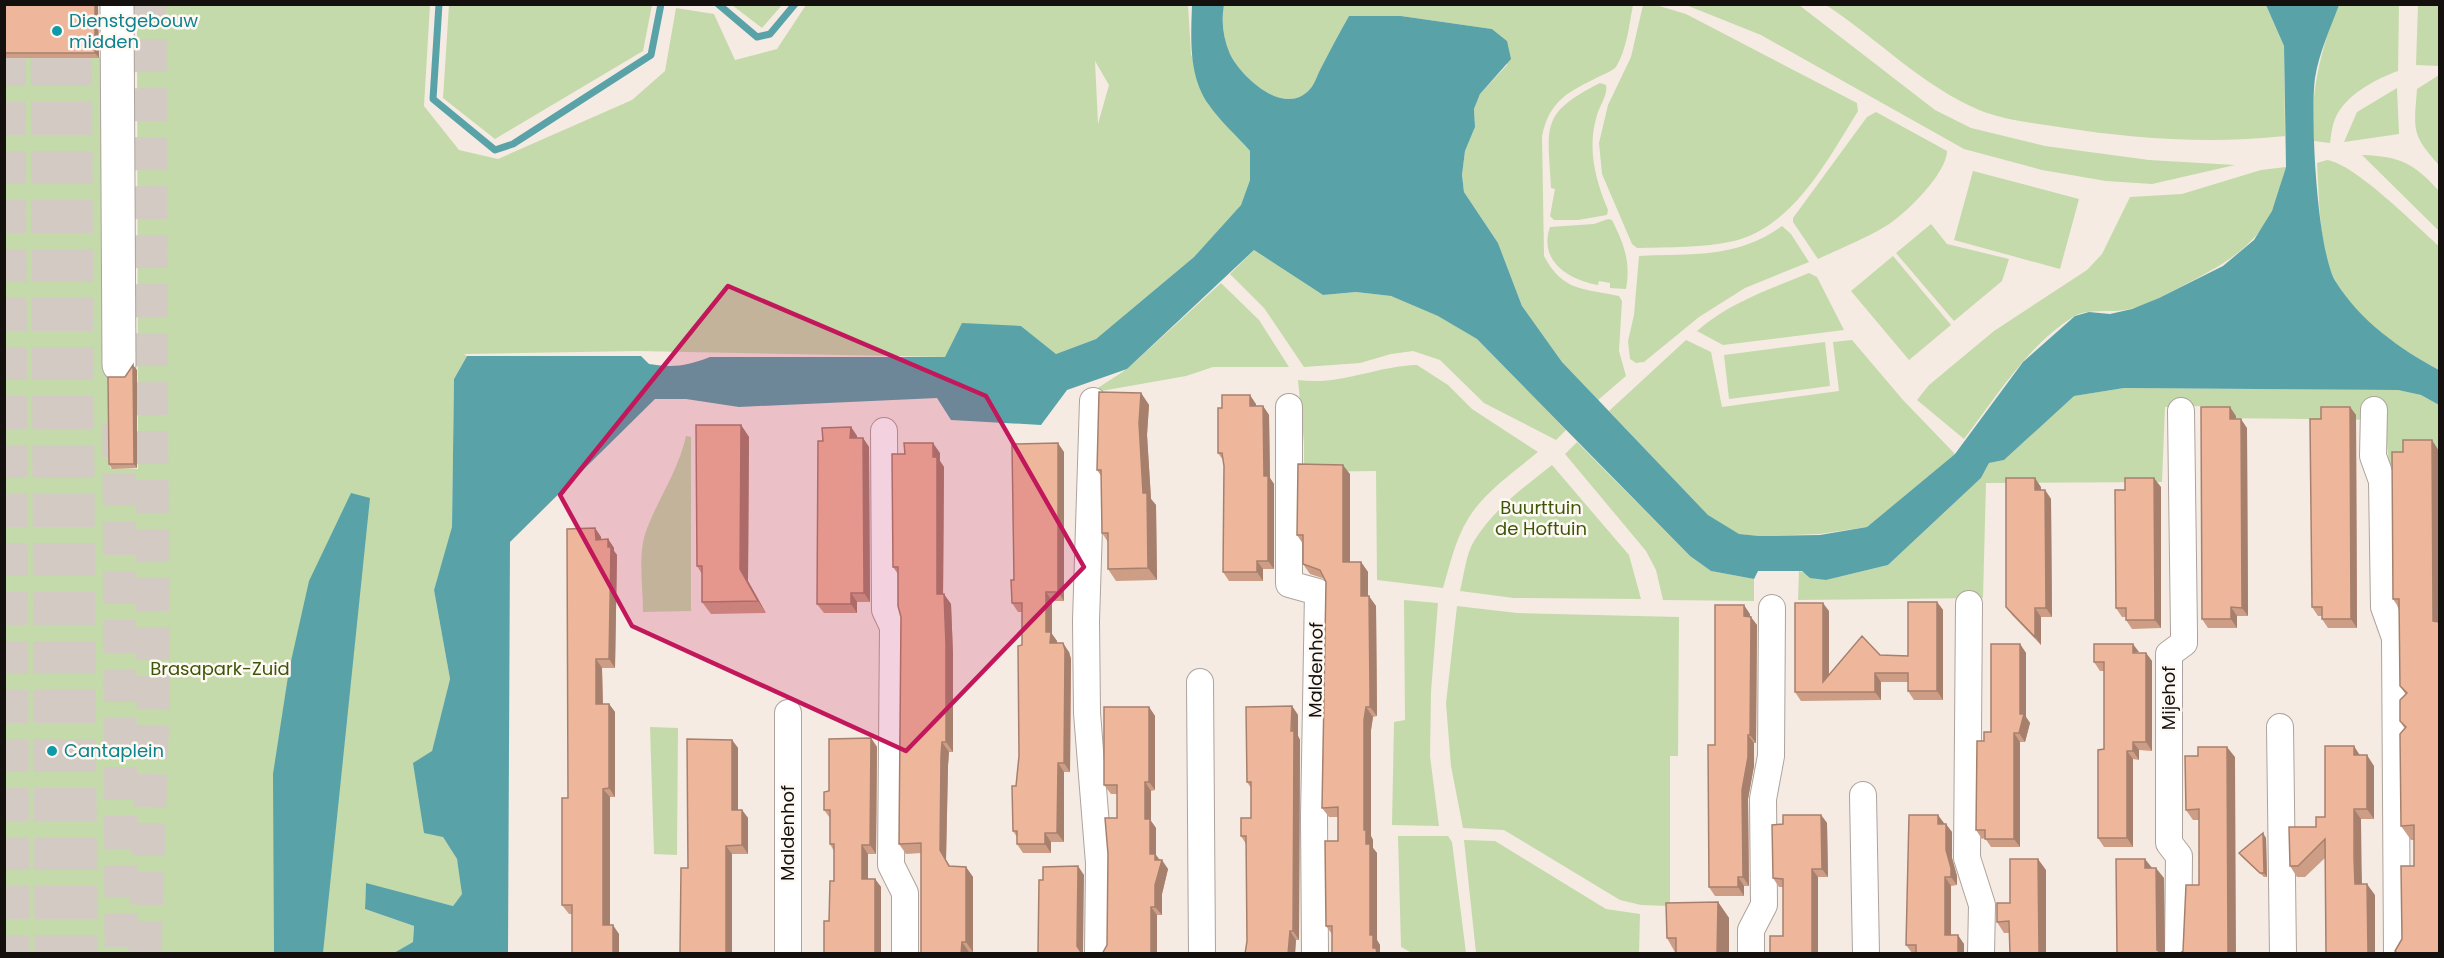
<svg xmlns="http://www.w3.org/2000/svg" width="2444" height="958" font-family="Poppins,sans-serif">
  <rect width="100%" height="100%" fill="#f5ebe3"/>
  <path fill="#c4daab" fill-rule="evenodd" d="M1224,4L1633,5C1629,25 1627,49 1616,67C1612,71 1605,74 1600,76C1569,92 1550,99 1542,136L1544,256C1563,292 1583,288 1619,296L1622,301L1619,351L1626,376L1598,400L1562,362L1522,306L1498,243L1464,192L1462,175L1465,151L1475,127L1474,109L1480,94L1507,65V41L1492,29L1401,16H1349C1339,33 1330,51 1321,68C1317,75 1315,84 1310,89C1285,118 1241,77 1230,54C1223,38 1221,21 1224,4Z
    M137,5H430L424,106L459,150L498,159L632,100L665,71L676,8L714,14L735,60L777,49L806,5H1188L1191,54L1209,105L1250,151V180L1241,205L1194,257L1096,339L1056,354L1021,326L945,357L637,351L464,354L467,356L454,379L452,530L434,590L450,679L432,751L443,837L457,859L462,879V894L453,906L366,884L365,909L414,926L413,942L394,954H5V58L108,57L110,468L138,469ZM1095,61L1109,85L1098,124Z
    M449,5V4L652,5L643,51L495,139L443,98Z
    M732,5H782L762,28Z
    M1643,5H1656L1686,14L1857,103L1858,111C1828,159 1794,226 1734,241C1703,248 1669,247 1637,248L1632,244L1602,174L1599,143L1608,105L1631,57Z
    M1686,5H1799L1935,110L1971,128L2045,146L2149,160L2235,165L2152,184L2106,181L2042,170L1964,149L1761,35Z
    M1826,5H2266L2284,46L2285,136C2210,144 2134,139 2059,127C2032,123 2004,120 1979,110C1921,85 1878,39 1826,5Z
    M2337,5H2399L2398,71C2375,79 2344,96 2335,119C2332,126 2331,135 2330,143L2314,141C2309,92 2322,50 2337,5Z
    M2418,5H2439V66L2416,65Z
    M2439,75V165C2411,134 2414,130 2417,89Z
    M1600,83L1606,85C1608,95 1600,105 1597,115C1587,148 1595,179 1608,210L1607,215L1578,220H1554L1550,216L1555,189L1551,188C1548,126 1539,114 1600,83Z
    M2397,88L2399,134L2344,142L2357,112Z
    M1876,112L1947,151C1947,173 1906,214 1886,226C1865,239 1841,248 1818,259L1793,222V218L1867,117Z
    M2362,155C2400,156 2415,164 2439,191V231Z
    M2327,160C2355,164 2415,225 2439,246V370C2396,347 2340,310 2327,259C2319,228 2319,195 2317,163Z
    M2286,167C2281,181 2278,197 2272,211C2255,248 2219,267 2184,285C2167,294 2149,304 2130,309C2112,314 2088,307 2073,317C2027,346 1996,397 1964,439L1917,400L1929,385L1994,331L2087,270L2102,254L2130,197L2182,194L2261,170Z
    M1973,171L2079,199L2060,269L1954,240Z
    M1608,219L1612,220C1624,244 1631,262 1626,289L1610,288V283L1599,281L1598,285C1570,280 1538,262 1550,227L1594,224Z
    M1931,224L1947,244L2009,259L2002,281L1954,321L1896,253Z
    M1782,226L1791,234L1809,262L1745,288L1699,317L1644,362L1636,363L1630,359L1628,341L1634,315L1639,256C1693,253 1736,259 1782,226Z
    M1254,250L1323,295L1356,292L1391,296L1439,316L1477,339L1566,430L1556,440L1484,403L1440,360L1413,351L1391,354L1360,363L1304,367L1264,308L1230,274Z
    M1893,256L1951,325L1909,360L1851,291Z
    M1809,273L1817,277L1844,330L1723,345L1697,331C1728,303 1770,289 1809,273Z
    M1221,283L1259,320L1289,367H1213L1186,376L1090,393L1127,369Z
    M1686,340L1711,352L1722,407L1839,391L1833,342L1852,340L1903,400L1955,454L1867,527L1820,534L1759,536L1738,534L1708,515L1609,411Z
    M1825,342L1830,386L1729,399L1724,355Z
    M1417,365L1448,385L1472,409L1538,452C1515,471 1484,492 1468,519C1455,540 1450,565 1443,588L1377,580L1376,471L1304,472V443L1298,380C1340,386 1376,366 1417,365Z
    M2124,388L2398,390L2421,395L2439,405V466L2389,465L2385,420L2213,418L2204,406L2165,407L2162,482L1986,483L1983,598L1798,600L1799,571L1826,580L1888,565L1981,478L1989,463L2004,460L2073,396Z
    M686,436L691,437V611L643,612C643,588 638,557 645,534C657,500 678,472 686,436Z
    M1577,442L1690,556L1711,571L1754,579V601L1663,600L1656,570L1646,551L1565,454Z
    M1552,465L1629,555L1641,599L1514,598L1460,591C1464,575 1466,554 1474,541C1493,510 1524,487 1552,465Z
    M1404,600L1438,603L1431,692L1430,756L1439,826L1392,825L1394,722L1405,720Z
    M1457,606L1517,613L1679,617L1678,756H1670V906L1641,905L1620,900L1504,830L1463,828L1451,766L1446,703Z
    M650,727L678,728L677,855L654,854Z
    M1398,836H1448L1452,842L1466,953H1412L1401,947Z
    M1464,840L1495,841L1606,909L1640,914L1639,953H1476Z"/>
  <path fill="#59a3a8" d="M1192,5H1224C1221,21 1223,38 1230,54C1241,77 1285,118 1310,89C1315,84 1317,75 1321,68C1330,51 1339,33 1349,16H1401L1492,29L1507,41L1511,59L1480,94L1474,109L1475,127L1465,151L1462,175L1464,192L1498,243L1522,306L1562,362L1708,515L1739,534L1759,536L1820,535L1867,527L1955,454L2023,362L2075,316L2089,312L2110,314L2132,309L2159,298L2223,266L2254,240L2272,211L2286,167L2284,46L2266,5H2339C2330,29 2319,53 2315,78C2310,115 2317,253 2336,282C2360,321 2400,349 2439,370V405L2421,395L2398,390L2124,388L2074,396L2004,460L1989,463L1981,478L1888,565L1826,580L1810,578L1802,571H1758L1754,579L1711,571L1690,556L1477,339L1438,316L1391,296L1356,292L1323,295L1254,250L1127,369L1067,390L1041,425L951,420L937,398L739,407L686,399H655L510,542L508,953H394L413,942L414,926L365,909L366,883L453,906L462,894L457,859L443,837L424,833L413,763L432,751L450,679L434,590L452,527L454,379L467,356H641L649,364C674,368 686,366 710,357H945L962,323L1021,326L1056,354L1096,339L1194,257L1241,205L1250,180V151C1237,136 1220,121 1209,105C1188,76 1191,38 1192,5Z
    M351,493L370,498L323,953H274L273,774L289,670L309,581Z"/>
  <g fill="none" stroke-linecap="round" stroke-linejoin="round">
    <path stroke="#59a3a8" stroke-width="7" d="M439,4L433,99L495,150L513,144L651,55L661,4
      M718,4L757,37L770,34L795,4"/>
    <path stroke="#d3cac3" stroke-width="33" stroke-dasharray="33 16" stroke-linecap="butt" d="M9,4L13,954
      M47,4L51,954
      M75,4L81,954
      M119,424L121,954
      M145,954L153,708L150,4"/>
    <defs>
      <path id="street" d="M1093,401L1086,621L1087,713L1099,863L1098,954
        M1289,407V584L1318,592L1314,818L1315,954
        M2374,410L2373,456L2382,481L2384,607L2395,638L2397,954
        M884,431L885,610L893,627L891,865L905,893V954
        M1969,604L1967,858L1982,905L1981,954
        M1200,682L1202,954
        M2280,727L2283,954
        M1863,795L1866,954
        M788,954V713
        M1751,954V930L1764,905L1763,799L1771,756L1772,608
        M2178,954L2179,856L2169,843V654L2184,643V633L2181,411"/>
      <path id="highway" d="M117,4L119,365"/>
    </defs>
    <use href="#street" stroke="#ada39c" stroke-width="28"/>
    <use href="#highway" stroke="#ada39c" stroke-width="35"/>
    <use href="#street" stroke="#fff" stroke-width="26"/>
    <use href="#highway" stroke="#fff" stroke-width="33"/>
  </g>
  <path fill="#cd9d86" d="M4,4H98L99,58H4Z
    M137,370V468L112,469L109,464L125,377Z
    M1141,393L1149,405L1147,435L1151,499L1156,505L1157,580L1116,581L1108,569V542L1102,533V477L1097,470Z
    M1256,404V406H1263L1269,415L1270,478L1274,484V569H1263V581H1229L1223,572L1224,466L1223,460L1218,453L1222,408Z
    M2350,407L2356,415L2357,628H2328L2322,619V616H2318L2312,607L2321,419Z
    M2236,416V419L2247,428L2248,616H2237V628H2208L2202,619Z
    M741,425L749,437L748,581L766,613L711,614L702,602V574L697,566Z
    M851,427L857,436V438H863L869,447L870,602H857V613H824L817,604L823,441Z
    M1064,452V601H1052V634L1057,641V643L1069,652L1071,659L1070,772H1064V842H1051V853H1023L1017,844V837L1013,831L1019,756L1022,645V612H1018L1012,603Z
    M2403,452L2439,954L2402,939L2414,866V840H2411L2401,826L2405,729L2400,721L2406,695L2400,686L2399,608L2393,599Z
    M940,453V461L944,467L943,594L951,604L953,654V752H949L948,766L946,860L950,866L966,867L973,877V952L921,954V853L906,854L899,844L901,617L898,574L893,567L905,454Z
    M1350,474V562H1361L1368,572V596L1376,606L1377,704V716L1373,717L1371,730V836L1373,840V848L1377,853V940L1380,945L1332,934L1326,926L1338,841V817H1329L1322,808L1326,582L1325,579L1310,574L1303,564V544L1297,535Z
    M2041,487V490H2045L2051,499L2052,617H2041V645L2012,615L2006,607Z
    M2161,487V628L2132,629L2126,620V617H2122L2116,608L2125,490Z
    M595,528L601,537V540L608,539L614,548V551L617,555L615,668H602L603,704H609L615,712V797H610V925L619,934V954H572V914H569L562,905L568,798Z
    M1937,602L1943,610V700H1914L1908,691V682H1881V700L1801,701L1795,692L1829,611V675L1880,655L1908,656Z
    M1750,614V617L1757,625L1756,743H1754V766L1748,799L1749,886H1744V896H1715L1709,887L1715,745Z
    M2020,644L2026,653V717L2030,723L2025,742H2020V847H1991L1985,838L1982,839L1976,830L1991,732Z
    M2139,653H2146L2152,661V751L2139,750V760L2133,759V847H2104L2098,838L2104,749V671H2100L2094,662Z
    M1292,706L1298,715V736L1300,740L1299,940H1296L1295,954H1245L1247,941L1246,844L1241,836L1251,818V788L1247,782Z
    M1149,707L1155,716V790L1151,791V821L1156,828V855L1168,869L1162,894V915H1157L1107,945L1117,818V794H1111L1104,785Z
    M871,738L877,747L876,854H868V879H875L881,887V954H824L834,881V851L830,844V818L824,810L829,791Z
    M732,740L738,748V810H742L748,818V854H732V954H680L688,868Z
    M2360,755L2374,766V819H2361V868L2362,884L2375,895L2326,857L2305,877H2297L2290,866L2316,827L2325,817Z
    M2235,757L2183,951L2199,885V820H2193L2186,810Z
    M1821,815L1827,823L1828,877H1818L1783,936V887H1779L1773,878Z
    M1944,823L1952,832V858L1957,876V885L1951,886V935L1964,944V954L1912,953L1906,945Z
    M2266,838L2267,877H2264L2243,858L2239,853Z
    M2046,870L2009,933H2004L1997,922L2010,903Z
    M1718,902L1729,918V954H1676L1667,938Z"/>
  <path fill="#a7806d" d="M95,4H98L99,58L95,53Z
    M133,365L137,370V468L134,464Z
    M1141,393L1149,405L1147,435L1151,499L1156,505L1157,580L1148,568L1139,423Z
    M1250,395L1256,404V415L1250,406Z
    M1263,406L1269,415L1270,478L1274,484V569L1268,561L1264,476Z
    M2230,407L2236,416V428L2230,419Z
    M2350,407L2356,415L2357,628L2351,619Z
    M2241,419L2247,428L2248,616L2242,608Z
    M741,425L749,437L748,581L766,613L758,601L740,569Z
    M851,427L857,436V447L850,438Z
    M863,438L869,447L870,602L864,593Z
    M2432,440L2439,451V631L2433,621Z
    M933,443L940,453V461L944,467L943,604L937,594Z
    M1058,443L1064,452V601L1058,592Z
    M1343,465L1350,474V572L1343,562Z
    M2035,478L2041,487V499L2035,490Z
    M2154,478L2161,487V628L2155,620Z
    M2045,490L2051,499L2052,617L2046,608Z
    M595,528L601,537L602,548L596,540Z
    M608,539L614,548V551L617,555L615,668L609,659Z
    M1257,561L1263,569V581L1257,572Z
    M1361,562L1368,572V606L1361,596Z
    M1046,592L1052,601V634L1057,641V652L1050,643L1046,632Z
    M851,593L857,602V613L851,604Z
    M944,594L951,604L953,654V752L946,742Z
    M1369,596L1376,606L1377,716L1370,707Z
    M1937,602L1943,610V700L1937,691Z
    M1823,603L1829,611V690L1823,682Z
    M1744,605L1750,614V625L1744,616Z
    M2231,607L2237,616V628L2231,619Z
    M2035,608L2041,617V645L2035,637Z
    M1751,617L1757,625L1756,743L1750,735Z
    M1063,643L1069,652L1071,659L1070,772L1064,763Z
    M2020,644L2026,653V717L2030,723L2025,742L2019,733L2020,714Z
    M2133,644L2139,652L2133,653Z
    M2146,653L2152,661V751L2146,742Z
    M596,659L602,668L603,713L596,704Z
    M1875,673L1881,682V700L1875,692Z
    M609,704L615,712V797L609,788Z
    M1292,706L1298,715V736L1300,740L1299,940L1293,931Z
    M1149,707L1155,716V790L1149,782Z
    M1366,707L1373,717L1371,730V836L1373,840V848L1377,853V940L1380,945V954H1377L1373,948L1370,935L1366,844L1364,830V720Z
    M2014,733L2020,742V847L2014,839Z
    M1748,735L1754,743V766L1748,799L1749,886L1743,877L1742,790Z
    M871,738L877,747L876,854L870,845Z
    M732,740L738,748V818L732,810Z
    M942,742L949,752L948,766L946,860L956,876L940,850L941,756Z
    M2133,742L2139,750V760L2133,751Z
    M2354,746L2361,757L2354,755Z
    M2227,747L2235,757L2236,954H2228Z
    M2127,751L2133,759V847L2127,838Z
    M2367,755L2374,766V819L2367,809Z
    M1058,763L1064,772V842L1057,833Z
    M1145,782L1151,791V821L1156,828V855L1161,863L1162,860L1168,869L1162,894V915L1155,907L1145,819Z
    M603,789L610,797V934L603,925Z
    M2354,809L2361,819L2362,895L2355,884Z
    M742,810L748,818V854L742,845Z
    M1821,815L1827,823L1828,877L1822,869Z
    M1938,815L1944,823V832L1938,824Z
    M1946,824L1952,832V858L1957,876V885L1951,877L1946,850Z
    M1045,833L1051,842V853L1045,844Z
    M2263,833L2266,838L2267,877L2264,873Z
    M862,845L868,854V887L862,879Z
    M726,846L732,854V954H726Z
    M2038,859L2046,870V954H2039Z
    M2145,859L2153,869L2145,868Z
    M1078,866L1084,875L1083,954H1082L1077,946Z
    M966,867L973,877V952L966,942Z
    M2156,868L2164,878L2165,954H2160L2157,950Z
    M1812,869L1818,877V954H1812Z
    M1738,877L1744,886V896L1738,887Z
    M1945,877L1951,886V943L1945,935Z
    M875,879L881,887V954H875Z
    M2367,884L2375,895V954H2368Z
    M1718,902L1729,918V954H1717Z
    M1151,907L1157,915V954H1151Z
    M613,925L619,934V954H613Z
    M1290,931L1296,940L1295,954H1288Z
    M1958,935L1964,944V954H1958Z
    M962,942L969,952V954H961Z"/>
  <path fill="#eeb79c" stroke="#a7806d" stroke-width="1.5" d="M4,4H95V53H4Z
    M133,365L134,464H109L108,377H125Z
    M1099,392L1141,393L1139,423L1143,493H1147L1148,568L1108,569V533H1102L1101,470H1097Z
    M1222,395H1250V406H1263L1264,476H1268V561H1257V572H1223L1224,466L1222,453H1218V408H1222Z
    M2201,407H2230V419H2241L2242,608L2231,607V619H2202Z
    M2321,407H2350L2351,619H2322V607H2312L2310,419H2321Z
    M696,425H741L740,569L758,601L702,602V566H697Z
    M851,427L850,438H863L864,593H851V604H817L818,441H823L822,428Z
    M2403,440H2432L2433,621L2439,622V954H2398L2395,951L2402,939L2401,866H2414V825L2401,826L2400,734L2406,727L2400,721V700L2407,693L2400,686L2399,599H2393L2392,452H2403Z
    M904,443H933V457H937V594H944L946,644V742H942L941,756L940,850L949,866L966,867V942H962L961,954H921V843L899,844L901,617L898,606V567H893L892,454H905Z
    M1058,443V592H1046V632H1051L1050,643H1063L1065,650L1064,763H1058L1057,833H1045V844H1017V831H1013L1012,786H1016L1019,756L1018,646L1022,645V603H1012L1011,580H1014L1012,444Z
    M1298,464L1343,465V562H1361V596H1369L1370,694V707H1366L1364,720V830H1366V844H1370V935H1373V948H1376L1377,954H1332V926H1326L1325,841H1338V807L1322,808L1326,582L1320,570L1303,564V535H1297Z
    M2006,478H2035V490H2045L2046,608H2035V637L2006,607Z
    M2125,478H2154L2155,620H2126V608H2116L2115,490H2125Z
    M595,528L596,540L608,539V547H611L609,659H596V704H609V788L603,789V925H613V954H572V905H562V798H568L567,529Z
    M1908,602H1937V691H1908V673H1875V692H1795V603H1823V682L1862,636L1880,655L1908,656Z
    M1715,605H1744V616L1751,617L1750,735H1748V757L1742,790L1743,877H1738V887H1709L1708,745H1715Z
    M1991,644H2020V714H2024L2019,733H2014V839H1985V830H1976L1977,741H1984V732H1991Z
    M2094,644H2133V653H2146V742H2133V751H2127V838H2098V750L2104,749V662H2094Z
    M1292,706L1291,731H1294L1293,931H1290L1288,954H1245L1247,941L1246,836H1241V818H1251V782H1247L1246,707Z
    M1104,707H1149V782H1145V819H1150V854H1155V860H1162L1155,885V907H1151V954H1102L1107,945L1108,854L1105,818H1117V785H1104Z
    M871,738L870,845H862V879H875V954H824V921H829L830,881H834V844H830V810H824V792L829,791V739Z
    M687,739L732,740V810H742V845L726,846V954H680L681,868H688Z
    M2325,746H2354V755H2367V809H2354V858L2355,884H2367L2368,954H2326L2325,839L2298,866H2290L2289,827H2316V817H2325Z
    M2198,747H2227L2228,954H2179L2183,951L2186,885H2199V809L2186,810L2185,756H2198Z
    M1783,815H1821L1822,869H1812V954H1770V936H1783V879L1773,878L1772,825L1783,824Z
    M1909,815H1938V824H1946V850L1951,868V877H1945V935H1958V954H1916V945H1906Z
    M2263,833L2264,873H2260L2239,853Z
    M2010,859H2038L2039,954H2010L2009,921L1997,922V903H2010Z
    M2116,859H2145V868H2156L2157,950L2162,954H2117Z
    M1078,866L1077,946L1082,954H1038L1039,880H1043V867Z
    M1718,902L1717,954H1676V938H1667L1666,903Z"/>
  <path fill="#c2185b" fill-opacity="0.2" stroke="#c2185b" stroke-width="4.5" stroke-linejoin="round" d="M728,286L986,396L1084,567L906,751L632,626L560,495Z"/>
  <g fill="#0f9aa8" stroke="#fff9f4" stroke-width="2">
    <circle cx="57" cy="31" r="6"/>
    <circle cx="52" cy="751" r="6"/>
  </g>
  <g text-anchor="middle" stroke-width="5" stroke-linejoin="round" paint-order="stroke">
    <g font-size="18" fill="#0d838f" stroke="#fff9f4" text-anchor="start">
      <text x="69" y="27">Dienstgebouw<tspan x="69" dy="21">midden</tspan></text>
      <text x="64" y="757">Cantaplein</text>
    </g>
    <g font-size="18" fill="#3c5607" stroke="#fff9f4">
      <text x="1541" y="514">Buurttuin<tspan x="1541" dy="21">de Hoftuin</tspan></text>
      <text x="220" y="675">Brasapark-Zuid</text>
    </g>
    <g font-size="18" fill="#14100e" stroke="#fff9f4">
      <text transform="translate(1316 670) rotate(-89)" y="6">Maldenhof</text>
      <text transform="translate(2169 698) rotate(-90)" y="6">Mijehof</text>
      <text transform="translate(788 833) rotate(-90)" y="6">Maldenhof</text>
    </g>
  </g>
  <rect width="2444" height="958" fill="none" stroke="#14100e" stroke-width="12"/>
</svg>
